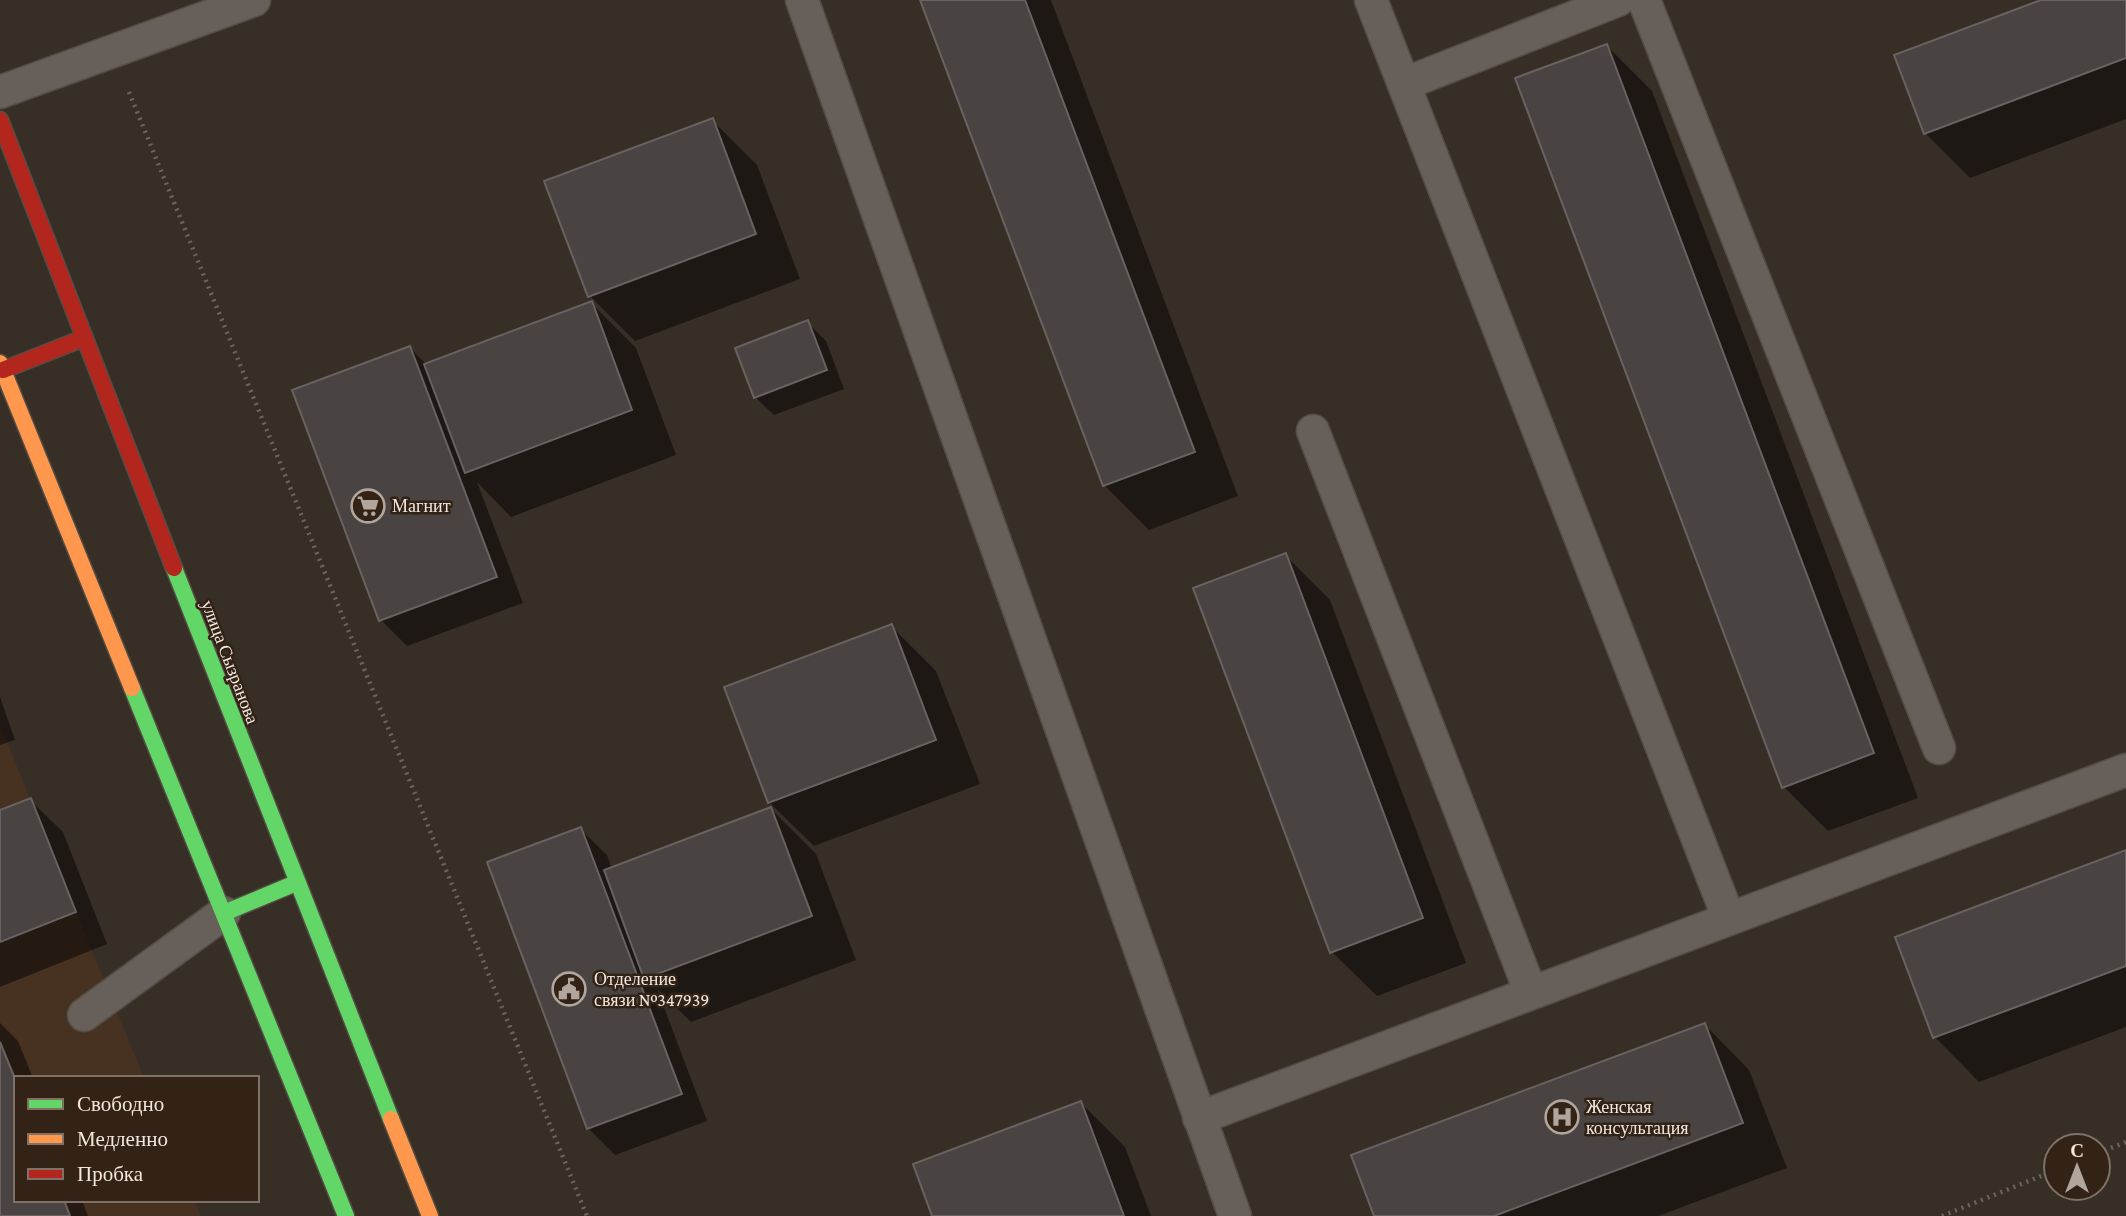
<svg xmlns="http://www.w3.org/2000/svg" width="2126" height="1216" font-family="'Crimson Pro',serif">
  <rect width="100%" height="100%" fill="#372e26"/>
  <path fill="#473222" d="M0,725L144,1078H16V1200H194L201,1216H0Z"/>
  <path fill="#0007" d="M921,0H1051L1238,496L1149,530L1104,485Z
    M2046,0H2126V119L1970,178L1925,133Z
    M1607,46L1652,91L1918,798L1828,831L1784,787Z
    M712,120L757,165L800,279L635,341L590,296Z
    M592,304L636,348L676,455L511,517L477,482L523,603L407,646L381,620L410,348L427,365Z
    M807,322L826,341L844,389L774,415L755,397Z
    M1285,555L1330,600L1466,963L1377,996L1332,952Z
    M891,626L936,671L980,784L814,846L769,802Z
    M0,697L15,740L0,745Z
    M30,800L63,832L107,944L0,987V812Z
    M771,809L816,854L856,960L691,1022L657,989L707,1121L615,1155L589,1129L489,863L580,829L607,855L612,869Z
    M2126,852V1027L1979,1082L1935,1037Z
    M0,1023L18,1041L33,1078H16V1200H82L88,1216H0Z
    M1705,1025L1749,1070L1787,1168L1658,1216H1376Z
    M1081,1103L1125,1147L1151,1216H934Z"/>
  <path fill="#494342" stroke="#696262" stroke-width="2" d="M920,0H1025L1195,452L1103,486Z
    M2041,0H2126V58L1924,134L1894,55Z
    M1607,44L1874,753L1782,788L1515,78Z
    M713,118L756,234L588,297L544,181Z
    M592,301L632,410L465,473L424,364Z
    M808,320L827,370L754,398L735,348Z
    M410,346L497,577L379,621L292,390Z
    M1286,553L1423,918L1330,953L1193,588Z
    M892,624L936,740L768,803L724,687Z
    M31,798L76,912L0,942V810Z
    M771,807L812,916L644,979L604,870Z
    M581,827L682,1094L587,1129L487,862Z
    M2126,850V966L1933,1038L1895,937Z
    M1705,1023L1743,1123L1494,1216H1374L1351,1155Z
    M0,1042L16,1081V1200H64L70,1216H0Z
    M1081,1101L1124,1216H932L913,1164Z"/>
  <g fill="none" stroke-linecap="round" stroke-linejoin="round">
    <defs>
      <path id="lane" d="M802,0L1235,1216
        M1371,0L1729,919
        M1644,0L1939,748
        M1404,84L1618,0
        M0,92L254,0
        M1313,431L1531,993
        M84,1015L224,913
        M1199,1118L2126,770"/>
      <path id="fast" d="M174,568L391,1119
        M132,688L346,1216
        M224,913L296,883"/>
      <path id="slow" d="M0,363L132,688
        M391,1119L430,1216"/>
      <path id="jam" d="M0,120L174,568
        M3,370L84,338"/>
    </defs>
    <use href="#lane" stroke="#544d45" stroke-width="35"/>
    <use href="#fast" stroke="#544d45" stroke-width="19"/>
    <use href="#slow" stroke="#544d45" stroke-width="19"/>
    <use href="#jam" stroke="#544d45" stroke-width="19"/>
    <path stroke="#6b6460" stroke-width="4.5" stroke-dasharray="2 5" stroke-linecap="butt" d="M129,92L587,1216
      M2098,1153L2126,1142
      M1942,1216L2056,1170"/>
    <use href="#lane" stroke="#665f5a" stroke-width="32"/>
    <use href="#fast" stroke="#63d668" stroke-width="16"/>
    <use href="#slow" stroke="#ff974d" stroke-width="16"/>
    <use href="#jam" stroke="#b3261e" stroke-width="16"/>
  </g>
  <defs>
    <symbol id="supermarket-ring" viewBox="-11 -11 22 22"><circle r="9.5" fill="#332316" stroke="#b1a69e" stroke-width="1.5"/><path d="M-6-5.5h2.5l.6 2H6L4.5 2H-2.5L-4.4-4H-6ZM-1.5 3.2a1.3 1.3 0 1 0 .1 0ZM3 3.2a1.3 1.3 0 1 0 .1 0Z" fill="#b1a69e"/></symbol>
    <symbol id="civic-ring" viewBox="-11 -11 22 22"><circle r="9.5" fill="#332316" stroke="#b1a69e" stroke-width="1.5"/><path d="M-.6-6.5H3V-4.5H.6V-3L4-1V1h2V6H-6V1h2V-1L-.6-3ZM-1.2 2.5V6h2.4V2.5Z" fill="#b1a69e"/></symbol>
    <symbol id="hospital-ring" viewBox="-11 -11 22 22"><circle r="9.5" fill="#332316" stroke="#b1a69e" stroke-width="1.5"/><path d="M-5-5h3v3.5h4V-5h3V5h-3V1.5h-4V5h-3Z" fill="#b1a69e"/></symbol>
  </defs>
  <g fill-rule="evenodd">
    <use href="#supermarket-ring" x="349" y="487" width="38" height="38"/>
    <use href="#civic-ring" x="550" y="970" width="38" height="38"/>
    <use href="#hospital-ring" x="1543" y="1098" width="38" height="38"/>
  </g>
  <g text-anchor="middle" stroke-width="5" stroke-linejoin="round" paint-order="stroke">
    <g font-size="18" fill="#f2e7df" stroke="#332316" text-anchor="start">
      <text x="392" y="512">Магнит</text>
      <text x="594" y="985">Отделение<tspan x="594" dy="21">связи №347939</tspan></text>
      <text x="1586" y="1113">Женская<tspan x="1586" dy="21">консультация</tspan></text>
    </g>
    <g font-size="18" fill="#f2e7df" stroke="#332316">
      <text transform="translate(230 662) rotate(69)" y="6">улица Сызранова</text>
    </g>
  </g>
  <rect x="14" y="1076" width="245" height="126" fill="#332316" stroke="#7f7166" stroke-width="2"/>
  <rect x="28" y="1099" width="35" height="10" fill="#63d668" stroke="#7f7166" stroke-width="2"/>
  <text x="77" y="1111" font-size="21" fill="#f2e7df">Свободно</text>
  <rect x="28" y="1134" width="35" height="10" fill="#ff974d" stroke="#7f7166" stroke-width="2"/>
  <text x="77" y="1146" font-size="21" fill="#f2e7df">Медленно</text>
  <rect x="28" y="1169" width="35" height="10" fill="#b3261e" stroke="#7f7166" stroke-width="2"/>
  <text x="77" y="1181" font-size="21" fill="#f2e7df">Пробка</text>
  <g transform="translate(2077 1167)"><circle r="33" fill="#332316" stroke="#7f7166" stroke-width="2"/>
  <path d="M0-5L12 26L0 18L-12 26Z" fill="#b1a69e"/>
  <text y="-10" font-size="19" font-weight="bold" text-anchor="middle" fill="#f2e7df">С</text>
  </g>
</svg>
